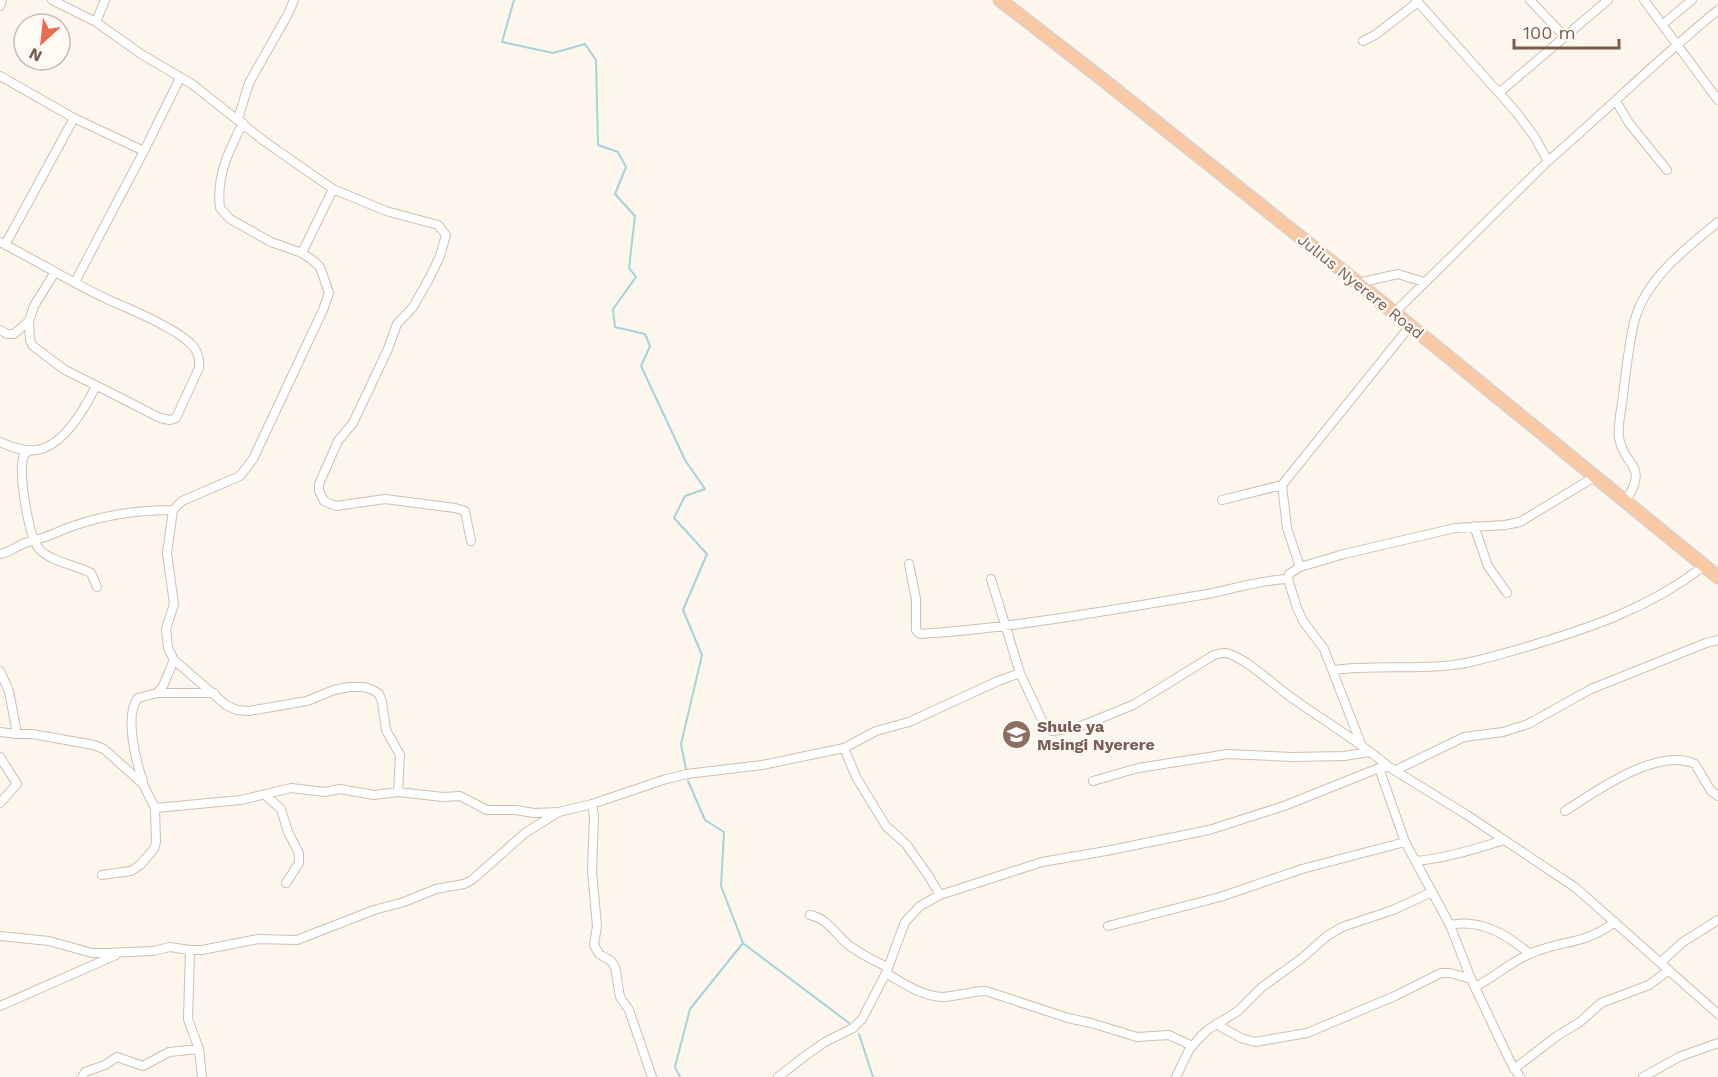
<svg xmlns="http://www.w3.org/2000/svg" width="1718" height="1077" font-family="'Work Sans',sans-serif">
  <rect width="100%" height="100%" fill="#fdf6ec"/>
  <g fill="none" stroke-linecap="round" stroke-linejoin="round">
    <path stroke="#a5d3da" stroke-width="2" d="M514,0L502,42L553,53L585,44L596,60L598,145L618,152L626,167L615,194L635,216L629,268L636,277L613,309L615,327L645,334L650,346L641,366L685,460L705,489L685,496L674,518L707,554L683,610L702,655L681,744L686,769
      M744,944L849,1023
      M859,1034L873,1077
      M680,1077L675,1067L690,1009L743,943L721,886L724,832L705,820L688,781"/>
    <defs>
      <path id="minor" d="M52,0L96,22L141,54L192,84L264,141L333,189L386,211L438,225L446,235L440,256L430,277L413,307L397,324L388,349L353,423L338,441L319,484V491L324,501L336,506L385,499L455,508L465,511L471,541
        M1530,0L1565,37
        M1644,0L1718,100
        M0,6L2,0
        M96,22L105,0
        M1663,24L1692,0
        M1363,41L1375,35L1418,2
        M0,76L74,118L144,151
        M1500,92L1608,0
        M1616,101L1629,123L1667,170
        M238,119L249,83L288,14L294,0
        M243,123C229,150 216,176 220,208L230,219L271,242L302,253L311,259L320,267L329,293L323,310L253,459L240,476L182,501L173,510L167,553L174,604L166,629L168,648L174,660L226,705L237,710L249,711L307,701L334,690L349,687H364L373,690L379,694L382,702L386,730L400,755L398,792
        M1548,161C1606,111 1659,58 1718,10
        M0,242C37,261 72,283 109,300C132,310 173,327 190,343C198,350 200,358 199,368L176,418L170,420L160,418L111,393L65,370L33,346L30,340L29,321L34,306L55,272
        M5,245L74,118
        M302,253L333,189
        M75,282L144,151L180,78
        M1358,283L1398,274L1424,282
        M1394,313L1548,161L1534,136L1516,112L1416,0
        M0,330L7,334H14L29,321
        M0,442C11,447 24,452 37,450C64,446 85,408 96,386
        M29,450C26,453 24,454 23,458C19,475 28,537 40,550C52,562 76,565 91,573L97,587
        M1222,500L1282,485
        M1626,501C1649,463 1625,469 1619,438C1617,423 1623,403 1624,387C1627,364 1629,342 1635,319C1647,278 1686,248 1718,222
        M1474,526L1488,566L1507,593
        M33,540C46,539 60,530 73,526C104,515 140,510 173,510
        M0,554C13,552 20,542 33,541
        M909,564L916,599V630L920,634C1015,628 1109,610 1202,595C1230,590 1259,580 1288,579
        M1300,567L1287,528L1282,485L1410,326
        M991,579L1020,673L1042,720L1047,728L1052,731L1076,728L1133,705L1214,655C1221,653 1226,652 1232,655C1250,662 1275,686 1292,698C1324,721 1359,741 1389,767
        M1334,670C1370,665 1406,669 1443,666C1470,664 1497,655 1523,648C1590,628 1648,609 1704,566
        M0,671L9,691L17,734
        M157,693H214
        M0,732L17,734H32L94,745L104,749L143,784L155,808L156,842L154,849L140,865L131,871L102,875
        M1361,744L1324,649L1303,621L1297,608L1288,579L1289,574L1300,567L1344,554L1455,528L1505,525L1520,522L1596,476
        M844,748L856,777L886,826L906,844L928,875L940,895
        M0,757L17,784L0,803
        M1379,768L1405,842L1450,925L1471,979L1510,1061L1520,1077
        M1396,770L1464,737L1503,732L1528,724L1591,689L1706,643L1718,640
        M143,781C136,762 124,715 138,698L157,693L163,686L174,660
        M1093,781L1138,768L1228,754L1293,757L1344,756L1370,752
        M265,795L281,809L288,832L299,853V863L286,883
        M592,804L594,816L592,871L597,926L594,945L599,954L611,961L615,967L620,997L629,1010L652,1077
        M155,808L241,800L291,788L325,792L340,789L374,795L398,792L443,797L460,796L487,810H515L534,813L559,812L592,804L666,779L687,774L762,765L844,748L876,731L909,722L998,681L1020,673
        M1565,811C1595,792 1658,746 1695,764L1711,791L1718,796
        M1416,861C1447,858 1475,849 1504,840
        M810,915C829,919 836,936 850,946C862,955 875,961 887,967
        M1450,925C1481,918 1507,935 1530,954
        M1108,926L1220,897L1302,869L1405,842
        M0,936L49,941L92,953H106L153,951L170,947L190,950H202L258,939L297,940L374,910L404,902L436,889L464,884L472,880L525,833L557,813
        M190,950L188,1019L199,1049L202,1077
        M1661,962L1683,942L1718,920
        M886,973C902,983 924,997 943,997C958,996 972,991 986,991L1068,1018L1091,1023L1137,1037L1169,1035L1192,1046
        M1475,987C1495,977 1511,961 1532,953C1563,940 1584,945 1615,922
        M0,1006L116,955
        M1216,1024L1241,1038L1255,1042L1307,1033L1395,996L1441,973H1450L1471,979
        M1514,1069L1557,1036L1580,1022L1601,1003L1649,985L1669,970
        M82,1077L85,1072L105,1065L117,1057L143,1066L169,1052L199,1049
        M778,1077L805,1056L825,1042L853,1028L862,1019L886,973L905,922L920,906L940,895L1042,862L1106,851L1209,830L1284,806L1379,768L1389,767L1467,815L1576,888L1718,1014
        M1176,1077L1189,1050L1201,1036L1209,1029L1238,1011L1262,987L1301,959L1327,936L1342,927L1393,910L1432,892
        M1643,1077L1679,1057L1718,1043"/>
      <path id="trunk" d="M1000,0L1106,82L1358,283L1718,577"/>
    </defs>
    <use href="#minor" stroke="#d1beb0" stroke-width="10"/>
    <use href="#trunk" stroke="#dad1cd" stroke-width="15"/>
    <use href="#minor" stroke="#fff" stroke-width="8"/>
    <use href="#trunk" stroke="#f9c8a4" stroke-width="12"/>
  </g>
  <defs>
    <symbol id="school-disc" viewBox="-11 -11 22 22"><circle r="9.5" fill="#8d6e63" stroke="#fffaf3"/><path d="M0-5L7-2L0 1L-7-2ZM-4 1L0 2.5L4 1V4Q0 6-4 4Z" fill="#fff"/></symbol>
  </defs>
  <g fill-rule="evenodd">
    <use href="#school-disc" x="1000" y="718" width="33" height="33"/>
  </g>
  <g text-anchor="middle" stroke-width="4.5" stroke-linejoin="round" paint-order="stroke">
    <g font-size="16" fill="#7a5c4d" stroke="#fffaf3">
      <text transform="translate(1361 286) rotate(39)" y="6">Julius Nyerere Road</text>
    </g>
    <g font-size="16" font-weight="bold" fill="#785e54" stroke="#fffaf3" text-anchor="start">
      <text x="1037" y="732">Shule ya<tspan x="1037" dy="18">Msingi Nyerere</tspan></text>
    </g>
  </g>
  <g transform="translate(42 42) rotate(207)"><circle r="28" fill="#fffaf3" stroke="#cabbb1" stroke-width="1.5"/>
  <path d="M0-4.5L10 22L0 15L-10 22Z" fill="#e76f51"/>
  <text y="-9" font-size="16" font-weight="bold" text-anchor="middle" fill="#7a5c4d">N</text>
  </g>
  <path d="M1514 39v9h105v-9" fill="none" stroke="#7a5c4d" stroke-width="3"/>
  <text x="1523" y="39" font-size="18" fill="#7a5c4d" stroke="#fffaf3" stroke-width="4.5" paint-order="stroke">100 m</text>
</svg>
